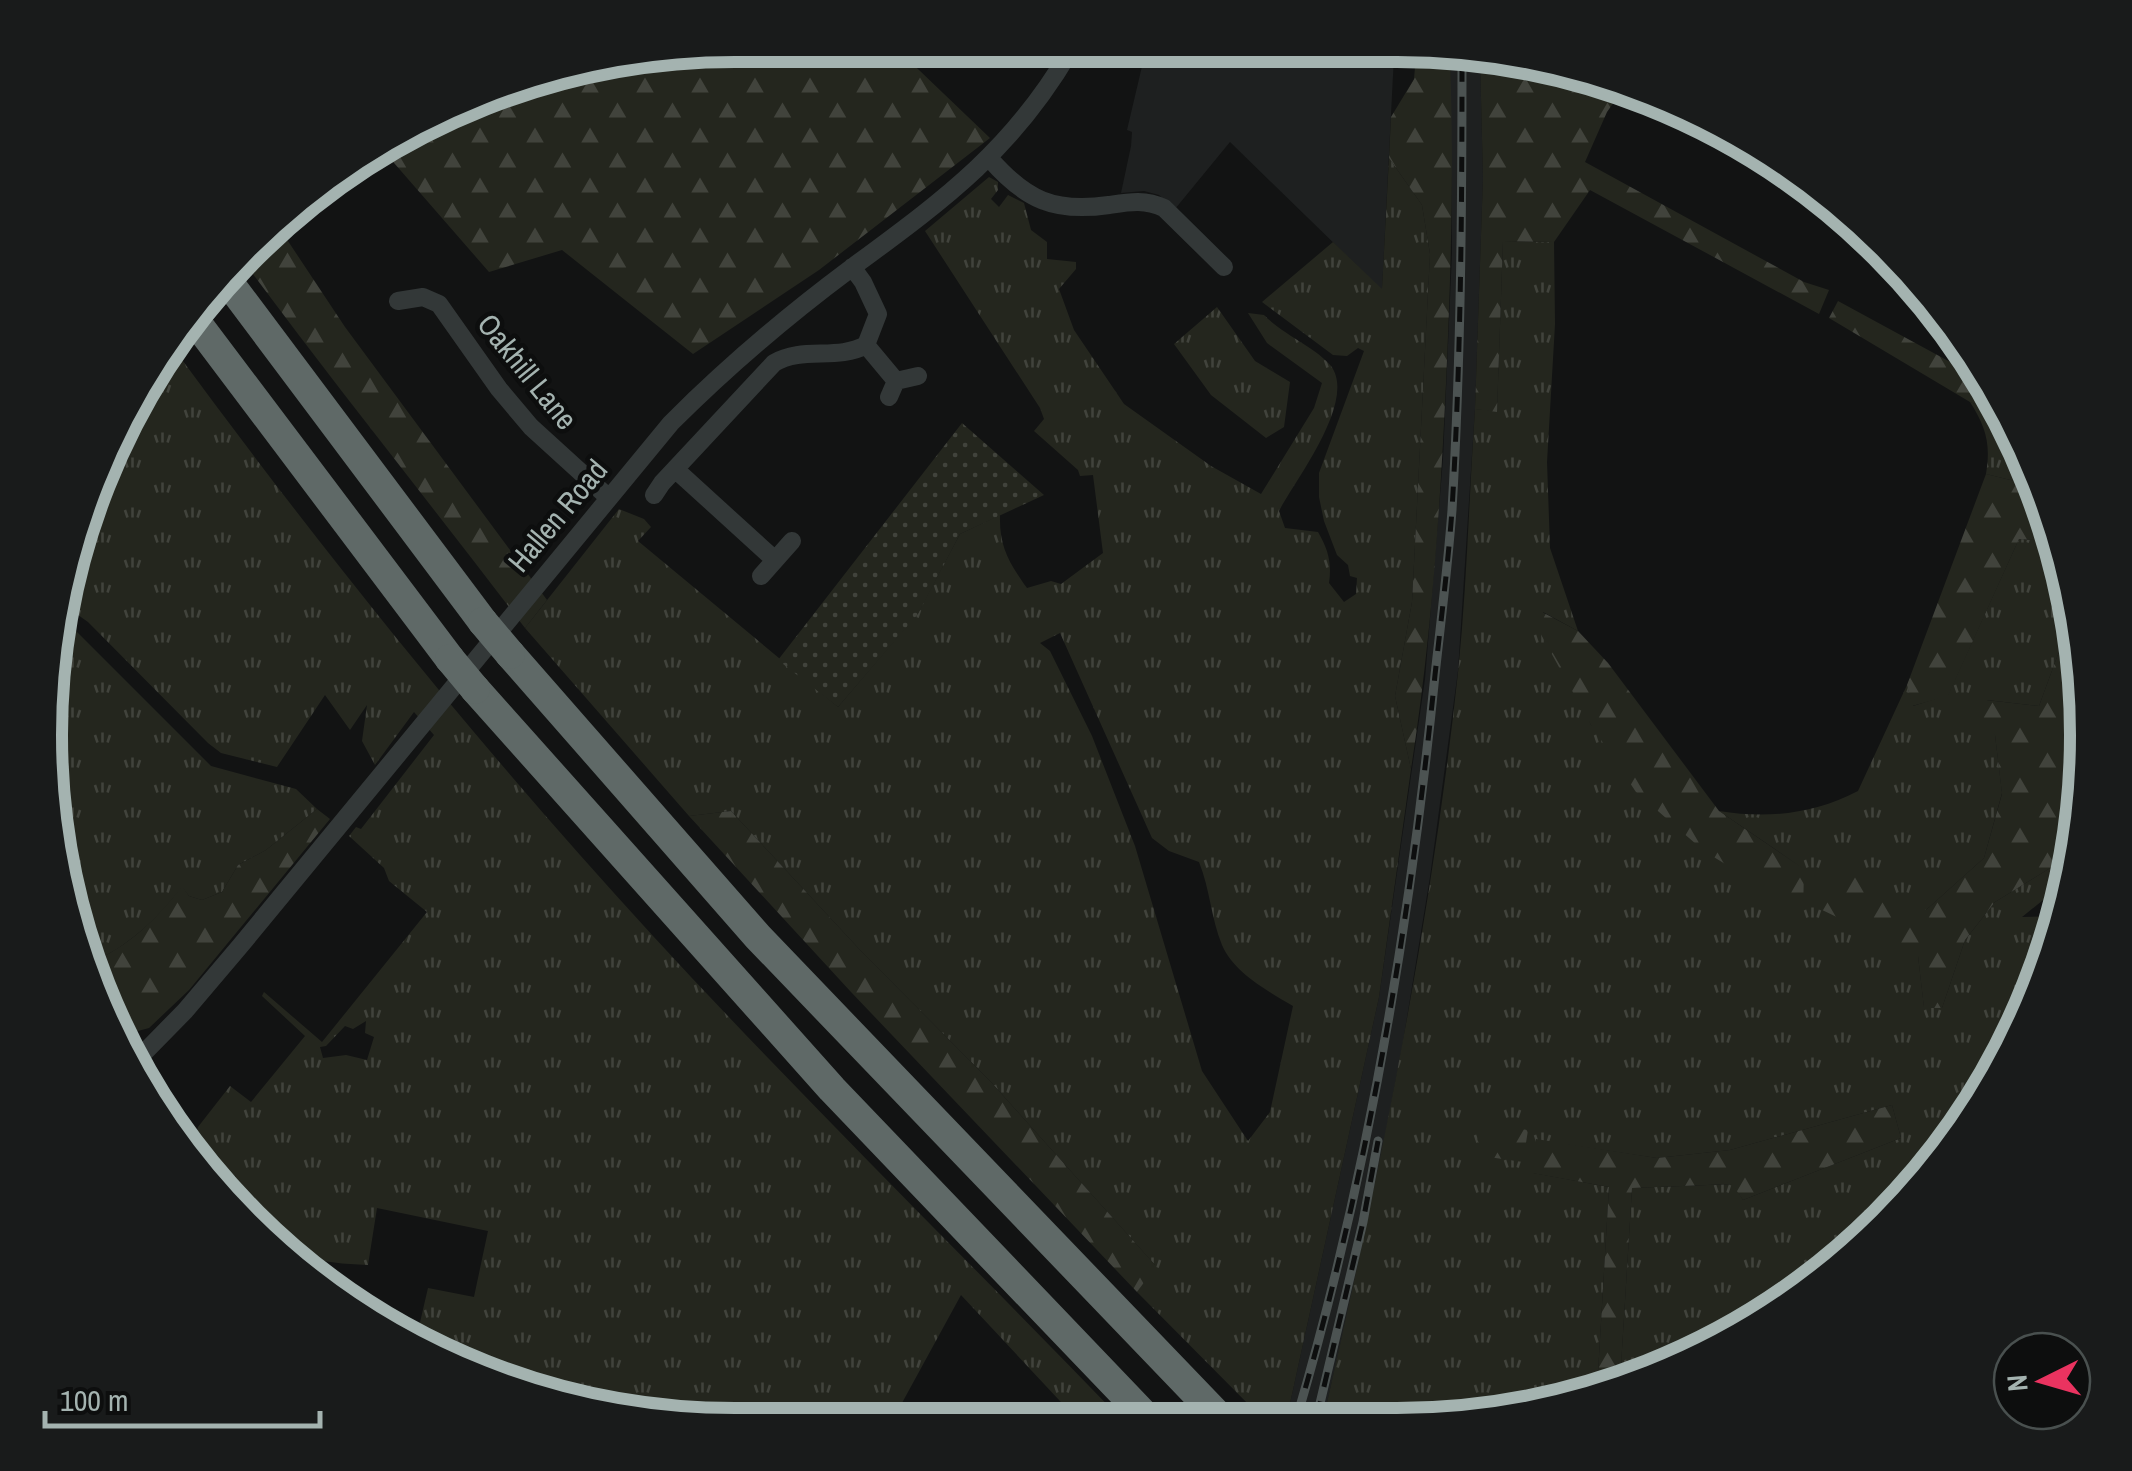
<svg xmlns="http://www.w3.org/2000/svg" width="2132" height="1471" font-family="'Archivo Narrow',sans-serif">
  <defs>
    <pattern id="grass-tufts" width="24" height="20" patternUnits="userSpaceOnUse" patternTransform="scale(2.5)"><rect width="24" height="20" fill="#24261e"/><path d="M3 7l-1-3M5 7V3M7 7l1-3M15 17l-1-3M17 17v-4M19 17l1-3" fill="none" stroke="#41433c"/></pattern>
    <pattern id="forest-firs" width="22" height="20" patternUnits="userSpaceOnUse" patternTransform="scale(2.5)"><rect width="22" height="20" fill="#24261e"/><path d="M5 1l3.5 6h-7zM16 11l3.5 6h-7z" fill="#41433c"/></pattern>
    <pattern id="garden-dots" width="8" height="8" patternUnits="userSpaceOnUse" patternTransform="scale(2.5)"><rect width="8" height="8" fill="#24261e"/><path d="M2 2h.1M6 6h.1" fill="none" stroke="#41433c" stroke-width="1.8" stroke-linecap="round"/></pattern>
  </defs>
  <rect width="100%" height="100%" fill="#121313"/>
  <path fill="#1e2020" d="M1127,51L1394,56L1382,290L1230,142L1175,209L1159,195L1144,191L1121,193L1131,146L1132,132L1127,130L1143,62L1124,59Z
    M1450,57H1480L1483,178L1475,409L1458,671L1430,877L1402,1048L1367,1230L1324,1416L1287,1417L1379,997L1425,679L1443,459L1452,253Z"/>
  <path fill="url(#grass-tufts)" fill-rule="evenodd" d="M1389,158L1422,205L1430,254L1412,602L1395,696L1411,769L1379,997L1287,1417H1261L1137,1292L1155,1265L990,1081L861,951L731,811L689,816L525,628L619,509L644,519L651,527L638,541L838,707L918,613L960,534L1000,515C999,546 1009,563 1027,588L1051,581L1061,584L1103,553L1093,475L1080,476L1078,470L1034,431L1044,419L1040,408L925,231L989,177L998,182V190L991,199L999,207L1008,195L1024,203L1031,230L1047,242V259L1076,262V269L1059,289L1074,330L1124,404L1211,466L1261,494L1314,408L1322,383L1267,343L1248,313L1264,315C1282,334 1318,349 1331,366C1357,401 1296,479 1279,511L1285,528L1318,532C1328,549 1332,563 1329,583L1344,602L1356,594L1357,578L1350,576L1348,565L1337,555L1324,521L1319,497V473L1364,351L1358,348L1347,356L1333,355L1262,302L1333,242L1382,289ZM1060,633L1152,838L1169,851L1199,862C1210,889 1211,918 1222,945C1234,973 1268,991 1293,1006L1270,1112L1248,1141L1202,1071L1135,846L1092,736L1050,651L1040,643Z
    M1503,241L1554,242L1555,324L1547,462L1550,548L1578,631L1543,612L1591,725L1804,869L1719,811C1768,819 1814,814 1858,791L1907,685L1913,706L1948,695L2019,539L2049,541L2053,531L2074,601L2076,622L2068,627L2039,706L1987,700L1995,735L2002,793L1984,858L1926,910L1918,956L1924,1007L1942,1008L1965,940L1995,902L2055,865L2075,814L2086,729L2074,871L2070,882L2063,884L2022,917L2060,916L2034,1000L1970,1120L1884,1224L1702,1355L1620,1382L1632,1188L1733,1184L1743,1200L1901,1138L1892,1105L1730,1150L1657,1158L1537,1140L1533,1173L1609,1187L1597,1390L1531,1413L1324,1416C1380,1171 1431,923 1458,673C1467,585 1469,497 1475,409L1497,411Z
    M1217,307L1255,361L1290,382L1284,427L1266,438L1211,395L1174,344Z
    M174,349C323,552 482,750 653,936C805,1101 966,1258 1122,1420H1080L1074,1416L961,1295L891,1423L736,1426L600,1413L471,1373L415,1344L428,1288L474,1297L488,1231L377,1208L368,1265C316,1263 287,1257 247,1223L244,1219L246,1206L234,1205L227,1196L236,1176L209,1171L193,1148L198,1127L230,1086L251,1102L305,1036L262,996L264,992L322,1042L427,912L389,881L384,868L349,836L356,827L361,829L434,735L414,712L375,765L362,741L367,705L350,730L325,695L277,767L221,753L208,743L88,622L71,610L62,617L211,766L296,789L317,809L266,850L238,865L222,892L202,900L189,896L182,887C157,919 128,947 90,963L58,870L51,646L98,471ZM366,1021L365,1033L374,1037L367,1060L346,1055L323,1058L320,1047L326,1046L345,1026L353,1029Z
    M1970,402L2004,415L2039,487L1986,474C1991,444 1986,427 1970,402Z"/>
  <path fill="url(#forest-firs)" d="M736,45L896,48L990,138L819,270L693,354L562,250L489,272L381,148L556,69Z
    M1416,56L1450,57C1454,166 1451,275 1446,383C1440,512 1431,642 1411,769L1395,696L1412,602L1430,254L1422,205L1389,158L1391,117L1414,79Z
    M1480,57L1531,58L1621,92L1607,112L1585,162L1804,282L1829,290L1819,314L1590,190L1554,242L1503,241L1497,412L1475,409L1483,178Z
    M278,226L345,327L547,600L525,628C431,504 333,383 241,258Z
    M1838,301L1987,382L2004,415L1970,402L1829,318Z
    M1986,474L2039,487L2053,531L2049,541L2019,539L1948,696L1912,706L1907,685Z
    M1542,612L1578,631L1608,663L1719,811L1804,870L1803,912L1704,851L1636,792L1591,725L1538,629Z
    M2076,622L2086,729L2070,844L2055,865L1995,902L1965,940L1942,1008H1924L1918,956L1818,908L1840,863L1926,910L1984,858L2002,794L1995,735L1975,716L1986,700L2039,706L2068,627Z
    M317,809L330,819L189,990L149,1028L115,1037L90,963C128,947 157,919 182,886L189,896L202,900L222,892L238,865L266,850Z
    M731,811L861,951L990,1081L1156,1266L1137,1292L851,992L689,816Z
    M1892,1105L1901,1138L1743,1200L1732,1184L1632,1188L1620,1382L1597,1390L1609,1187L1532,1173L1536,1139L1657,1158L1730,1150Z
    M1480,1123L1528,1130L1523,1162L1475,1155Z"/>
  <path fill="url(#garden-dots)" d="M962,423L1044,495L960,534L918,614L838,707L778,660Z"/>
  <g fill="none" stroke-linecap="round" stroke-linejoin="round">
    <path stroke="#333838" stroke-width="18" d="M990,159C1026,200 1054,213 1109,205C1129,202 1145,199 1164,208L1224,267
      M398,301L423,297L439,304L499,389L531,427L609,498
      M866,345L896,381
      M889,397L896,381L918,376
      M675,469L775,560
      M654,495L662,483L774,363C803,346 837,361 866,345L878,314L863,282L852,267
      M761,576L792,541
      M133,1064L185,1011L241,945L671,423C727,367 787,316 850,269C942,201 1011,152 1070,51"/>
    <path stroke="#5f6967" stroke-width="30" d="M223,275L483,622
      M193,318L450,659
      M510,654L758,937L1220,1418
      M475,689L832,1089L1148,1419"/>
    <defs>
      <path id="rail" d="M1317,1416L1363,1222L1378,1141
        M1297,1417C1368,1176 1410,925 1435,675C1441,620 1448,565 1452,510C1461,359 1462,208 1462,57"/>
    </defs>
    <use href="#rail" stroke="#4c5352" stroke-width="9"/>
    <use href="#rail" stroke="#0d0e0e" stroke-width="5" stroke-dasharray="15" stroke-linecap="butt"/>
    <path stroke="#5f6967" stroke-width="30" d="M483,622L510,654
      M450,659L475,689"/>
  </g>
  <g text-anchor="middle" stroke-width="9" stroke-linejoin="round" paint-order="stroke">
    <g font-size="30" fill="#a4b3b0" stroke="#0d0e0e">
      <text transform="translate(527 372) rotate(51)" y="10">Oakhill Lane</text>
      <text transform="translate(558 516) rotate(-50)" y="10">Hallen Road</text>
    </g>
  </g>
  <path d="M0 0H2132V1471H0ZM735 62H1397A673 673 0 0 1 2070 735V735A673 673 0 0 1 1397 1408H735A673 673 0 0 1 62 735V735A673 673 0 0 1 735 62Z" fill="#191b1b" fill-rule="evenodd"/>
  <path fill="none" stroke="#a4b3b0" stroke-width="12" d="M735 62H1397A673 673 0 0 1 2070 735V735A673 673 0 0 1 1397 1408H735A673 673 0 0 1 62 735V735A673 673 0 0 1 735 62Z"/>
  <g transform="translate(2042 1381) rotate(265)"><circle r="48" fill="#0d0e0e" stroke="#49504f" stroke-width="2.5"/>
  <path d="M0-8L18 38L0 25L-18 38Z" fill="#ea3360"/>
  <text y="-15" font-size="28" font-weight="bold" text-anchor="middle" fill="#a4b3b0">N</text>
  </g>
  <path d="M45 1411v15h275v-15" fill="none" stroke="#a4b3b0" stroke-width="5"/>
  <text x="60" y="1411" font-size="30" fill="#a4b3b0" stroke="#0d0e0e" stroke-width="8" paint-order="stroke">100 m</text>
</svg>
